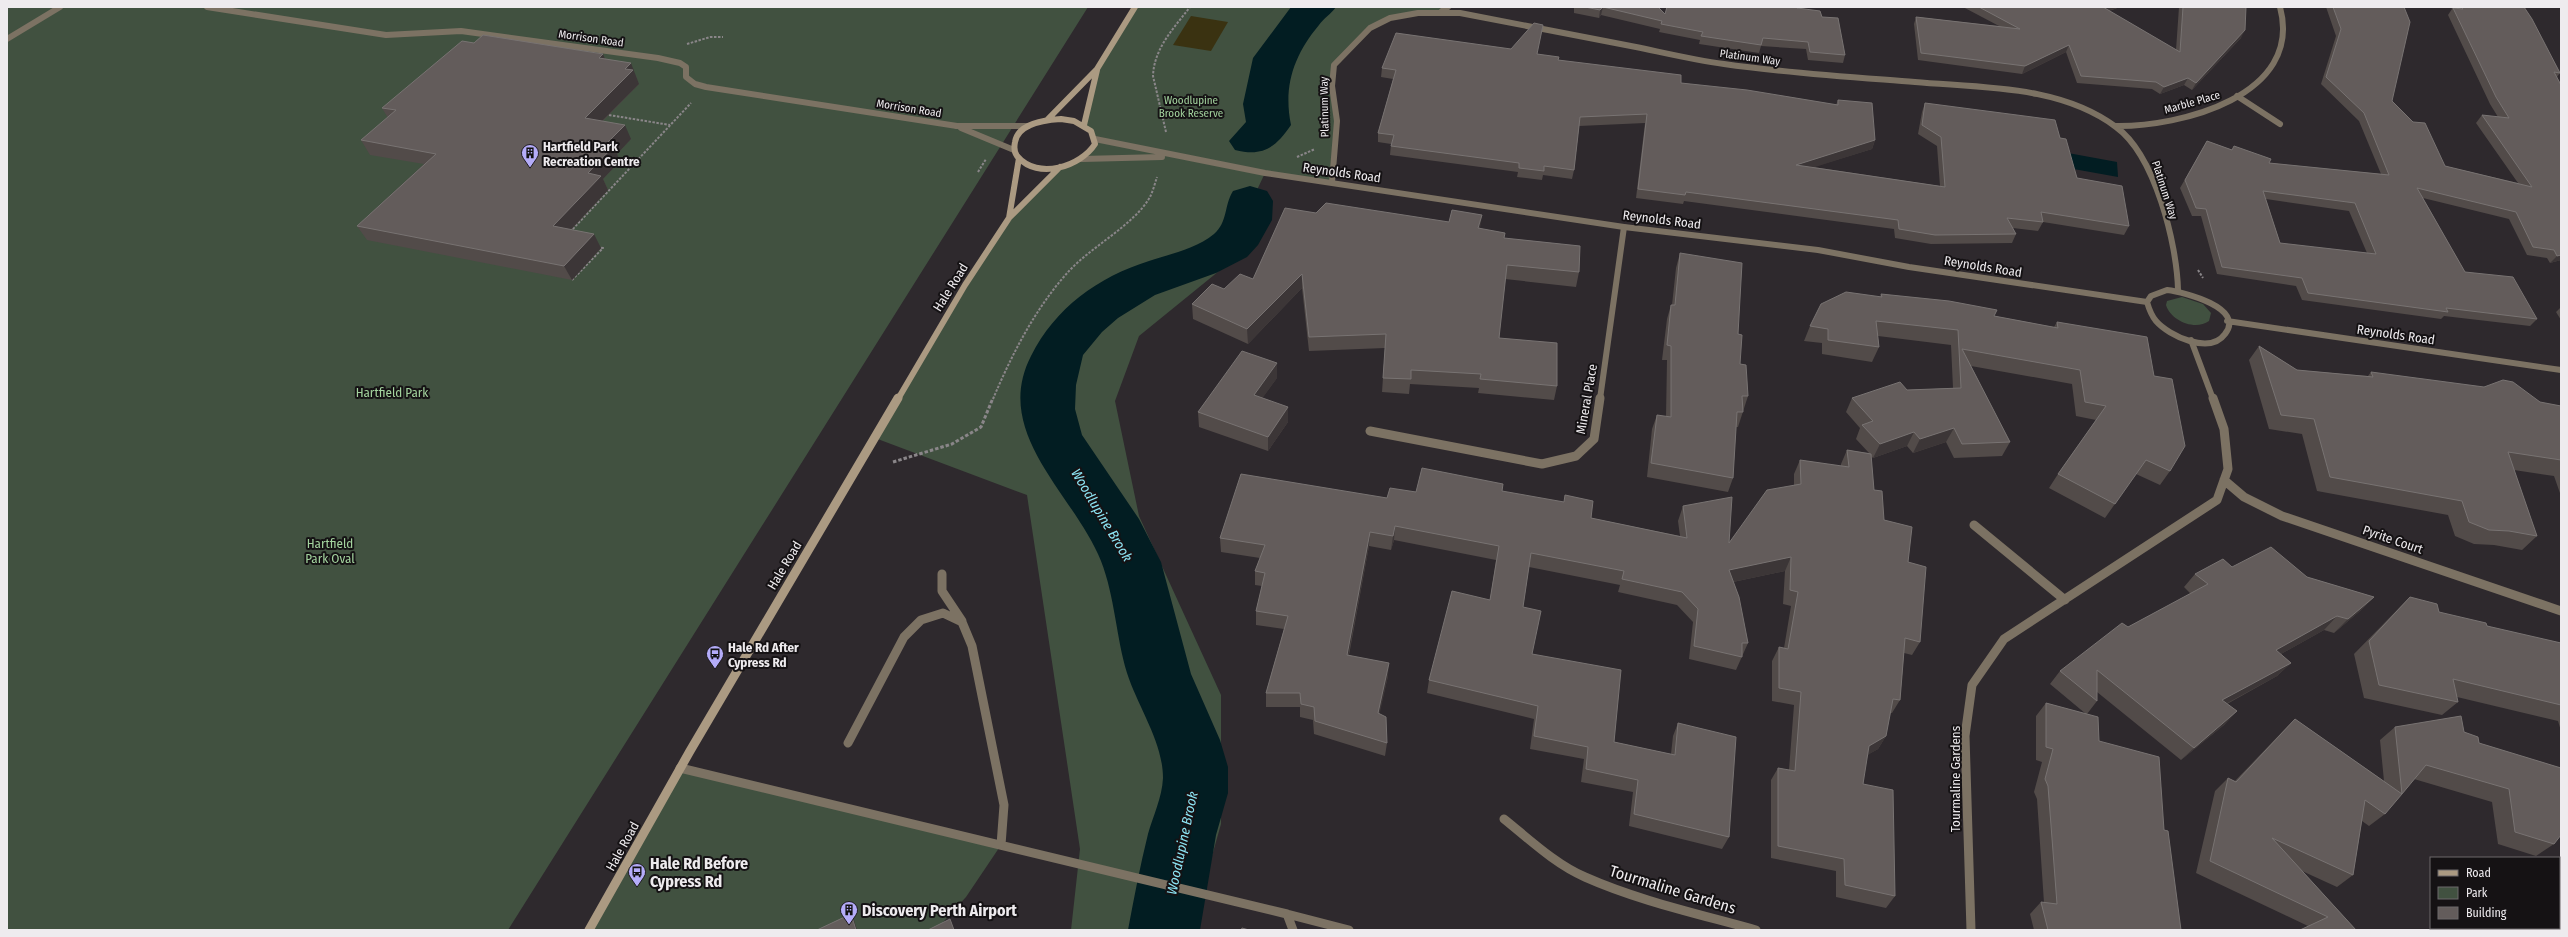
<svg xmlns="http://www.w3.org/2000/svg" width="2568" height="937" font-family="'Fira Sans Condensed',sans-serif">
  <rect width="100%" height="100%" fill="#2e292d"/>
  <path fill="#415140" d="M7,7H1088L508,930H7Z
    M1135,7H1443L1442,11L1390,18L1370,28L1334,65L1332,86L1337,121L1332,182L1265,173L1219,271L1139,336L1115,401L1139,516L1221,695V824L1191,930H1071L1080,849L1027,495L875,438L1009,218L1060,167L1072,164L1095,144L1084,125L1097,69Z
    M2182,297L2203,304L2211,313L2209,321C2195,331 2171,321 2166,305L2167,301Z
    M680,768L1001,845L966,897L936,930H589Z"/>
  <path fill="#3a3211" d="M1191,16L1228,22L1211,51L1173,45Z"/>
  <path fill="#021d22" d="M2068,153L2117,162L2118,177L2068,168Z"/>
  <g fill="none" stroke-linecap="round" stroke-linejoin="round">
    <path fill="#021d22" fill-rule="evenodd" d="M1291,7H1336C1331,14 1324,18 1319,25C1294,55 1283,86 1291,125C1275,148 1263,157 1235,150L1229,141L1246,122L1243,104L1253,58Z
      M1250,186L1267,191L1273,201L1272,220L1258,245L1247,257L1216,273L1155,295L1118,318L1102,332L1083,355L1076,385L1075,409L1082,435L1139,519L1161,562L1191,674L1220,740L1228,767V793L1216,835L1200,930H1128C1134,898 1140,866 1148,834C1153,816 1162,798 1163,778C1163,742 1138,707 1127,673C1116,637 1115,597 1101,561C1075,495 991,434 1031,356C1055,308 1098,277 1149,261C1170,254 1196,249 1214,234C1228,222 1224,205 1233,191Z"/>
    <path stroke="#8a8689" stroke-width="2" stroke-dasharray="2.5 1.5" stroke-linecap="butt" d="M687,44L710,37H723
      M609,115L670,125
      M1166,132L1153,76C1154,48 1174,28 1190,7
      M1297,157L1315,149
      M978,172L986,159
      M570,232L691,103
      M2198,270L2203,278
      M572,280L603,248L597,247
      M993,399C1012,354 1036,307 1069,271C1092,246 1134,225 1150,197C1153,191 1155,183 1157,177"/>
    <path stroke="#8a8689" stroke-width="3" stroke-dasharray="3.5 2" stroke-linecap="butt" d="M893,462L952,444L981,427L993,398"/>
    <path stroke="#7c7263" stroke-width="6" d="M1442,11L1448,7
      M957,126H1028
      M961,128L1014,150"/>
    <path stroke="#7c7263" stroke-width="9" d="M942,574V591L962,621
      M848,743L904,637L921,620L943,613L962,622L972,646L1004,805L1001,845
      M680,768L1287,914
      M1293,930L1287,914L1349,930"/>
    <path stroke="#7c7263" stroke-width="6" d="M207,7L386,35L461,31L658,58L680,63L686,67V77L695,84L706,87L957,126
      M7,39L60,7
      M2237,96L2280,124
      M2115,126C2180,127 2304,96 2280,7
      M1332,182L1337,121L1332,86L1334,65L1370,28L1390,18L1418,13H1460C1519,24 1577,36 1636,47C1665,53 1694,60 1724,64C1787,73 1851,77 1915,82C1982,88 2060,85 2116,127C2155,155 2177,244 2178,290
      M2191,340L2213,399
      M1600,399L1624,227"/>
    <path stroke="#7c7263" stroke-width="9" d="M1370,431L1542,464L1576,456L1594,439L1600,398
      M2224,480L2244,497L2282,516L2561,611
      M1974,525L2065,600
      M1504,819C1529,839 1555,864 1585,877C1639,901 1699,914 1756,930
      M2559,927H2561
      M1971,930L1965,736L1972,685L2004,639L2217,500L2228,469L2224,429L2213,398"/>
    <path stroke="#7c7263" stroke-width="6" d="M1095,139L1265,173L1624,227L1818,250L1909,267L2147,302
      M1082,159L1162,157
      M2167,290C2184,292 2246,308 2225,334C2210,355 2169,336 2156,321C2151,315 2149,309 2147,302L2151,296Z
      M2227,321L2561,370"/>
    <path stroke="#ab9a82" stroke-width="6" d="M1061,119L1074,121L1091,131L1095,144C1081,166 1038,181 1017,156C1014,152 1014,147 1015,142C1018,123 1045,120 1061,119Z
      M1047,120L1097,69L1135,7
      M1084,125L1097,70
      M1009,218L1019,158
      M898,399L965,285L1009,218L1060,167"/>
    <path stroke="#ab9a82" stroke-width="9" d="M589,930L690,751L898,398"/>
  </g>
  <path fill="#524b49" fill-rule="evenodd" d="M1568,7H1658L1665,14L1804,9L1822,17L1845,55L1843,63L1808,60L1806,49L1761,46L1759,53L1699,44L1700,40L1659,32L1660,29L1601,15L1599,18L1574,13V8Z
    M1963,7H2120L2109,11L2176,50L2179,7H2246L2241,38L2192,90L2184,85L2160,94L2152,89L2077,83L2066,52L2022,74L1918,60L1914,24L1916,17L1999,26Z
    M2326,7H2404L2392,101L2445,166L2518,183L2476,123L2482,115L2498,117L2490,104L2448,15L2452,9L2451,7H2524L2560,73L2557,77L2561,85V260L2550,263L2547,258L2527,255L2509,219L2423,198L2465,272L2537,319L2530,326L2444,316L2441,319L2302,300L2296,286L2217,274L2201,216H2192L2180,188L2207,141L2269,163L2381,174L2359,121L2321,84L2336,36ZM2266,199L2349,211L2367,253L2280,243Z
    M474,43L605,58L637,77L636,78L639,84L603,121L631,139L617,154L620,161L603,179L608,190L571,230L601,248L572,280L367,240L357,226L424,164L370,155L361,140L388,118L382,108Z
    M1537,54L1558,60L1681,83L1836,105L1838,100L1875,140L1872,149L1813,167L1940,186L1937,146L1918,134L1922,112L1925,103L2060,138L2077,178L2129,226L2124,235L2043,222L2038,231L2013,228L2016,234L2012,243L1931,244L1895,238L1894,229L1684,201L1683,204L1636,198L1645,123L1579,126L1574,170L1572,179L1543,175L1542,180L1517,177L1518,172L1390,155L1391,144L1378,142V133L1393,79L1381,77L1382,68Z
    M1316,213L1480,229L1504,238L1579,272L1576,287L1505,279L1499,338L1557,386L1554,400L1478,393L1479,388L1410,384L1409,394L1382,392L1385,348L1309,351L1302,288L1248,344L1193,319L1192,304L1224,289L1253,279Z
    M1680,253L1738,334L1740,364L1748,396L1738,427H1736L1733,478L1728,492L1647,477L1652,429L1657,415L1666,417L1667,360H1662L1667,319L1671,305H1672L1676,268Z
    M1881,294L1994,316L2054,327L2057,322L2170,471L2160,485L2136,474L2105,518L2049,488L2058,474L2096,420L2076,416L2072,384L1971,366L2010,442L2002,456L1954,458L1946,442L1913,453L1907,446L1873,458L1871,456L1874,490L1884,520L1908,562L1920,642L1912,655L1904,653L1900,700L1892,713H1890L1886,736L1878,749L1867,755L1863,784L1895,896L1886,908L1836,897V871L1771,858V780L1778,768L1789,770L1794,705L1772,701V661L1779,647L1784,648L1791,606L1783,604L1785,571L1733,582L1748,643L1736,670L1689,659L1693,622L1677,605L1618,592L1620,585L1529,567L1523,607L1532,654L1614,742L1671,754L1673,736L1678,723L1729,837L1722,849L1629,826L1633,792L1581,782L1584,759L1530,749L1534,719L1427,693L1429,680L1490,600L1496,560L1394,540L1391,550L1369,546L1349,655L1388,676L1379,714L1387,743L1385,756L1314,734L1313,720L1300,717V707H1266V693L1284,629L1256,625V611L1262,586L1255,585V571L1260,558L1221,552L1220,538L1387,498L1416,492L1502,491L1591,518L1680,536L1678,521L1683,506L1729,543L1794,485V474L1800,460L1841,466V464L1847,450L1869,453L1856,439L1860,428L1846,412L1852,398L1907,390L1953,388L1951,345L1878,336L1879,347L1872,362L1822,354V343L1804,341L1810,326L1880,297Z
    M2561,307V320L2556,312Z
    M2259,346L2297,370L2368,376L2371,372L2561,406V496L2554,476L2514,470L2537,536L2522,550L2494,545L2474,544L2455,536L2448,515L2317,491L2302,434L2269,429L2249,360Z
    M1277,378L1262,398L1288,422L1268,451L1199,427L1198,412Z
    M2232,567L2307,577L2374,597L2360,611L2334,633L2324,630L2281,654L2291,663L2277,676L2227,704L2237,711L2224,725L2181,760L2097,692V701L2087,714L2099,741L2164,830L2181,930H2034L2030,914L2041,902L2044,903L2037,799L2034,792L2042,762L2036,760V716L2046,703L2086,714L2050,684L2060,671L2128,627L2191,594L2184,587L2195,574Z
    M2410,597L2439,612L2487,626L2561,643V731L2558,721L2457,697L2458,702L2442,715L2364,698L2354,654L2396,611Z
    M2295,719L2384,781L2380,740L2395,727L2464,732L2479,743L2561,768V839L2560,835L2554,844L2536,856L2498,844L2492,802L2414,779L2385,814L2369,826L2362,821L2353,875L2337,887L2302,871L2356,930L2308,926L2196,873L2215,791L2228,778L2235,781L2282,732Z"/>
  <path fill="#3c3637" d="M1603,7L1601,15L1599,18L1600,10Z
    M1799,7H1807L1795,16L1797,8Z
    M2103,7H2120L2099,14Z
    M2245,30L2241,38L2192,90L2196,83Z
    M2069,45L2066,52L2022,74L2025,66Z
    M603,54L609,69L599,58Z
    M631,63L639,84L591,132L585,118L625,69Z
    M2188,78L2184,85L2160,94L2164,87Z
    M625,125L631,139L617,154L620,161L603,179L608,190L560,241L553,226L588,173L605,145Z
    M1875,140L1872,149L1793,174L1796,165Z
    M1482,215L1480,229L1478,228Z
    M594,234L601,248L572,280L564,266Z
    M2561,255V260L2550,263L2557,256Z
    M1302,274V288L1248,344L1247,329Z
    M1277,363V378L1254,410V395Z
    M1288,407V422L1268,451V437Z
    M1954,428L1946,442L1913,453L1920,439Z
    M1914,432L1907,446L1873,458L1880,444Z
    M1395,526L1394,540L1391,550L1393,536Z
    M1370,532L1369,546L1346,668L1347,655Z
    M1791,557L1785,571L1723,584L1729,570Z
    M2374,597L2360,611L2334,633L2348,619Z
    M2337,616L2324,630L2263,664L2276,650Z
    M1389,663L1388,676L1377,726L1378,713Z
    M2291,663L2277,676L2209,713L2222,700Z
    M2237,711L2224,725L2181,760L2194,748Z
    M1886,736L1878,749L1861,759L1869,746Z
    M851,914L854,920L857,930H856Z"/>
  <path fill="#635c5b" stroke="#787372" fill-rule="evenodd" d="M1585,7H1658L1665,14L1667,7H1799L1797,8L1820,11L1822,17L1838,18L1845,55L1810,52L1808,42L1763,38L1761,45L1701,36L1703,32L1661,24L1662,21L1603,7L1600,10Z
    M1979,7H2103L2180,52L2183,7H2246L2245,30L2196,83L2188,78L2164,87L2156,82L2081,76L2069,45L2025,66L1921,53L1916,17L2020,29Z
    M2333,7H2404L2410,22L2392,101L2413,122L2425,123L2445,166L2532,187L2482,115L2509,118L2496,97L2453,8L2463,9L2461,7H2524L2532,19L2560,73L2554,72L2561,85V255L2557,256L2554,250L2533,247L2516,212L2417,188L2465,272L2513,277L2537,319L2446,308L2448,312L2308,293L2302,278L2222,267L2206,209L2196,208L2185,180L2207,141L2232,150L2234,146L2271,159L2269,163L2389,175L2364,113L2326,77L2341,29ZM2263,191L2355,203L2376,254L2280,243Z
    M1534,23L1543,25L1537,54L1559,57L1558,60L1681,75V83L1747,90L1838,105V100L1872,103L1875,140L1796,165L1945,187L1941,137L1922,125L1925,103L2055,120L2060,138L2066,139L2077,178L2122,186L2129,226L2041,212L2043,222L2007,218L2016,234L1935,235L1899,229L1898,220L1686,192L1685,195L1638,189L1647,114L1580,117L1574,170L1544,166V171L1519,168V163L1391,146L1394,135L1378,133L1396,70L1382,68L1396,33L1511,49Z
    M483,35L603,54L599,58L631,63L625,69L633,70L585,118L625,125L605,145L614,146L588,173L601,176L553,226L594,234L564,266L357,226L436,154L361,140L396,110L382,108L462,41L474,43Z
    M1326,203L1449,222L1452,210L1482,215L1478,228L1505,233L1504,238L1580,246L1579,272L1507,265L1499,338L1557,343V386L1480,379L1481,374L1411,370V379L1383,378L1386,334L1309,337L1302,274L1247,329L1192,304L1212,284L1224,289L1240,274L1253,279L1285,208L1316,213Z
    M1680,253L1742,263L1738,334L1742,335L1740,364L1746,365L1748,396H1742L1743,412H1737L1733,478L1651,463L1657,415L1671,417V346L1667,345L1671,305H1675Z
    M1846,292L1882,297L1881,294L1949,301L1997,310L1994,316L2058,328L2057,322L2147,337L2154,376L2172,379L2185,446L2170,471L2146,460L2115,504L2058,474L2106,406L2085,402L2080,370L1962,349L2010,442L1962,444L1954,428L1920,439L1914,432L1880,444L1862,425L1873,421L1852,398L1900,382L1907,390L1961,388L1958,330L1876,321L1879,347L1828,340V329L1810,326L1821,304Z
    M2259,346L2297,370L2373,377L2371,372L2484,387L2503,380L2513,382L2540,402L2561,406V460L2508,452L2537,536L2509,531L2489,530L2469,522L2462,501L2330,477L2314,419L2281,415Z
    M1242,351L1277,363L1254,395L1288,407L1268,437L1198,412Z
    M1847,450L1871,454L1874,490L1882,491L1884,520L1912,527L1908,562L1926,567L1920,642L1905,638L1900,700L1893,699L1886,736L1869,746L1863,784L1893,790L1895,896L1845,885L1844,859L1778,846V768L1795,771L1801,692L1779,688V647L1788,649L1798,592L1790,590L1791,557L1729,570L1739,597L1748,643H1742V657L1694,646L1698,609L1682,592L1622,579L1624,571L1531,553L1523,607L1541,611L1532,654L1621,670L1614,742L1675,755L1678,723L1736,737L1729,837L1634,814L1638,780L1586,769L1588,747L1534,736L1538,706L1429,680L1452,591L1490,600L1499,546L1395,526L1393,536L1370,532L1347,655L1389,663L1378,713L1386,717L1387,743L1315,721L1314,707L1301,704L1300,693H1266L1288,616L1256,611L1265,573L1255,571L1265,545L1220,538L1241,474L1387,498L1390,488L1416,492L1422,468L1503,484L1502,491L1564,502L1565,495L1593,501L1591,518L1687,538L1683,506L1732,497L1729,543L1767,490L1801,484L1800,460L1849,467Z
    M2271,547L2307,577L2374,597L2348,619L2337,616L2276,650L2291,663L2222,700L2237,711L2194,748L2097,670V701L2060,671L2122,623L2128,627L2208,584L2195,574L2223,559L2232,567Z
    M2410,597L2437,604L2439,612L2486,623L2487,626L2561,643V705L2453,679L2458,702L2379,685L2369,641Z
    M2046,703L2098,717L2099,741L2159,757L2164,830L2168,831L2181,930H2048L2041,902L2057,904L2048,786L2045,779L2053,749L2046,747Z
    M2461,716L2464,732L2478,737L2479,743L2561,768V835L2554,844L2515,832L2509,789L2426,765L2402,794L2395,727Z
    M2295,719L2402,794L2385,814L2365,800L2353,875L2272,838L2356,930H2300L2328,917L2210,861L2228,778L2236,782Z
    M851,914L856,930H817Z
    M950,919L954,930H928Z
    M1242,928L1249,930H1241Z"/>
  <defs>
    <symbol id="building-pin" viewBox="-11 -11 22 30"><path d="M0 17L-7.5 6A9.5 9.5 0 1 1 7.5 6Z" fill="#b4acf9" stroke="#151214"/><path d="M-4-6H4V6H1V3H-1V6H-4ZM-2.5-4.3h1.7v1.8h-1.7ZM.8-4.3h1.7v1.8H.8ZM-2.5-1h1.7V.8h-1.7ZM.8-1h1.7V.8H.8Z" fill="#111"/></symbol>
    <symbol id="bus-pin" viewBox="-11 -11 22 30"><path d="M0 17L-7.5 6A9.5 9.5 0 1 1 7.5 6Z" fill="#b4acf9" stroke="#151214"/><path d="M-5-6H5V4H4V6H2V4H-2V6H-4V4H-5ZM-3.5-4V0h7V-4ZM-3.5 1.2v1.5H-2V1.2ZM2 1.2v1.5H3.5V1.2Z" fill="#111"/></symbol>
  </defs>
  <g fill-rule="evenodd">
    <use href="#building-pin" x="520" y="143" width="20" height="27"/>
    <use href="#bus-pin" x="705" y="644" width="20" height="27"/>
    <use href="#bus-pin" x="627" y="862" width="20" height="27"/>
    <use href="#building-pin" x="839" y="900" width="20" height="27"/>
  </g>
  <g text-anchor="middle" stroke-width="4" stroke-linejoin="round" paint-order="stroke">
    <g font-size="11" fill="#eeebee" stroke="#151214">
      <text transform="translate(591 38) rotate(8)" y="4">Morrison Road</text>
      <text transform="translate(1750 57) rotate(8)" y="4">Platinum Way</text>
      <text transform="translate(2192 102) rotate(-16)" y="4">Marble Place</text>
      <text transform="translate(1324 107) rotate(-91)" y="4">Platinum Way</text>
      <text transform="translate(909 108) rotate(9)" y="4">Morrison Road</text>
      <text transform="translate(2165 190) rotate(72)" y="4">Platinum Way</text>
    </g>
    <g font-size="11" fill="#a3d39e" stroke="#151214">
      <text x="1191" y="104">Woodlupine<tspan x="1191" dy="13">Brook Reserve</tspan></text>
    </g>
    <g font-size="13" font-weight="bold" fill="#eeebee" stroke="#151214" text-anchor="start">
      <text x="543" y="151">Hartfield Park<tspan x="543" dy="15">Recreation Centre</tspan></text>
      <text x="728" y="652">Hale Rd After<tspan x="728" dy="15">Cypress Rd</tspan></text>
    </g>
    <g font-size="13" fill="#eeebee" stroke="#151214">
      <text transform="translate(1342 172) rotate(8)" y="5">Reynolds Road</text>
      <text transform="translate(1662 219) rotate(7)" y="5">Reynolds Road</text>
      <text transform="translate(1983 266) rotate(9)" y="5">Reynolds Road</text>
      <text transform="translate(950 287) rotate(-58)" y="5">Hale Road</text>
      <text transform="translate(2396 334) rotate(8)" y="5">Reynolds Road</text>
      <text transform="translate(1586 399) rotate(-80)" y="5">Mineral Place</text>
      <text transform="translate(2393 539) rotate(19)" y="5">Pyrite Court</text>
      <text transform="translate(784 565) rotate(-59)" y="5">Hale Road</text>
      <text transform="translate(1955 779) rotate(-90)" y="5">Tourmaline Gardens</text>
      <text transform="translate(622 846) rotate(-61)" y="5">Hale Road</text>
    </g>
    <g font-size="13" fill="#a3d39e" stroke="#151214">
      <text x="392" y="397">Hartfield Park</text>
      <text x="330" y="548">Hartfield<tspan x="330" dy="15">Park Oval</tspan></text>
    </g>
    <g font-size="14" font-style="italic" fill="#8de5f5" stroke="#151214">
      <text transform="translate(1102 515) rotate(59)" y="5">Woodlupine Brook</text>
      <text transform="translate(1182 843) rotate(-78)" y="5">Woodlupine Brook</text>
    </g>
    <g font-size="16" font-weight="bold" fill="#eeebee" stroke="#151214" text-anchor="start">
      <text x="650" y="869">Hale Rd Before<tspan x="650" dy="18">Cypress Rd</tspan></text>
      <text x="862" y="916">Discovery Perth Airport</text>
    </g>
    <g font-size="16" fill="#eeebee" stroke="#151214">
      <text transform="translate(1673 889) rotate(17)" y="6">Tourmaline Gardens</text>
    </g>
  </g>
  <rect width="2568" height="937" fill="none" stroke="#eeebee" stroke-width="16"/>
  <rect x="2430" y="857" width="130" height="72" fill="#151214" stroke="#6c696b"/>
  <rect x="2438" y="870" width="20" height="6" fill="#ab9a82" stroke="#6c696b"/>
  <text x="2466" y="877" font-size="12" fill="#eeebee">Road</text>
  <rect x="2438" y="887" width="20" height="12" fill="#415140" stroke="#6c696b"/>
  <text x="2466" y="897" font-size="12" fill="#eeebee">Park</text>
  <rect x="2438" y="907" width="20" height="12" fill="#635c5b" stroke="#6c696b"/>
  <text x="2466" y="917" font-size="12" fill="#eeebee">Building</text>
</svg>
